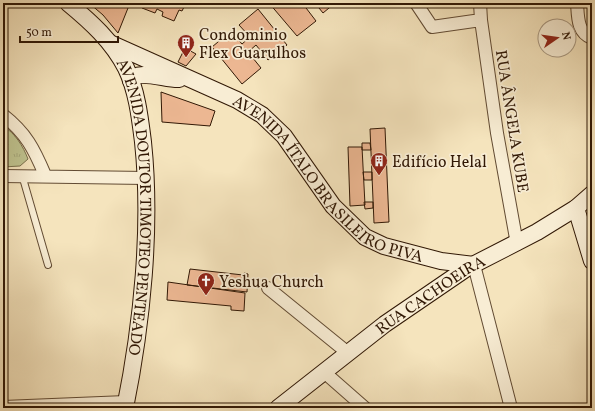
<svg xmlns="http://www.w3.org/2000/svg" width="595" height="411" font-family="Vollkorn,serif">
  <defs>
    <pattern id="park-tufts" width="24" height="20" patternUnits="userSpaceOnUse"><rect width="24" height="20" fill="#bfc38f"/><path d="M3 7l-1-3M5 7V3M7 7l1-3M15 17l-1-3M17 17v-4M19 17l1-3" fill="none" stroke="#a5a77a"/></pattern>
  </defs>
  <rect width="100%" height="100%" fill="#f5e4bd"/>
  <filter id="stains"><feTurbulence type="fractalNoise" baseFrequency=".005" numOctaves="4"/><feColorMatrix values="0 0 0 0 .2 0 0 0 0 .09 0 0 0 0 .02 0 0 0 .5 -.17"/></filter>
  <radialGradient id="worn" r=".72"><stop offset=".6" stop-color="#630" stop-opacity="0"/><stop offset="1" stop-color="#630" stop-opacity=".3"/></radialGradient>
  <path fill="url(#park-tufts)" stroke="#786e4a" d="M3,126C15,133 23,146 28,159L20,166L3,167Z"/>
  <path fill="#ecb792" stroke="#311805" d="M89,3H130L118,33L103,15Z
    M144,3H182L185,5L182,11L179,10L174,21L162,16L163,12L157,9L155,13L142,8Z
    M269,3H304L303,4L316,21L297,36Z
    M315,3H335L323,13Z
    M258,9L287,45L268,60L256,45L248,52L261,68L242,84L212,47L231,31L242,44L250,37L239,25Z
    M185,48L196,54L186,66L178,62Z
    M161,92L215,111L210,126L162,122Z
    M385,128L389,222L374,223L370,129Z
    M362,143H370L371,150H362Z
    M348,147H362L365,205L350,206Z
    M363,172H372V180H364Z
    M364,202H373V208L365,209Z
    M190,269L243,275L244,273L248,274L247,292L187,285Z
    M168,282L245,293L244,311L231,310V306L167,300Z"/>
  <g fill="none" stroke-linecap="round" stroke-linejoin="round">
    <defs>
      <path id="lane" d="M22,175L48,265"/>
      <path id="street" d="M416,3L432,27L481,20
        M480,3L481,20L497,133L517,244
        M577,3C578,16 577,33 592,38
        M3,115C26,133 34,149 45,175
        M3,176L146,178
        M474,265L511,408
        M268,288L348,353
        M324,372L365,408
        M3,407L126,402"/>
      <g id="secondary">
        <path id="s1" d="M68,3C91,22 112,41 126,68C137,91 140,118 143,142C152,227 142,324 125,408"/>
        <path id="s2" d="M112,44L237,100L262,115L284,136L333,206L365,237L384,246L441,261L474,265"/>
        <path d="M131,81C137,68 166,80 179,79"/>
        <path d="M576,208L592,261"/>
        <path id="s3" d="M278,408L385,324L467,268L537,232L576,208L592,194"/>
      </g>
    </defs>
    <use href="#lane" stroke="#624b33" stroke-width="8"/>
    <use href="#street" stroke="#624b33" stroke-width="14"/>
    <use href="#secondary" stroke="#311805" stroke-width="18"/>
    <use href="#lane" stroke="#f8edd4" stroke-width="6"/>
    <use href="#street" stroke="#f8edd4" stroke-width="12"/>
    <use href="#secondary" stroke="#f8edd4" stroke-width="16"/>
  </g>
  <defs>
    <symbol id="building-pin" viewBox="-11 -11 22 30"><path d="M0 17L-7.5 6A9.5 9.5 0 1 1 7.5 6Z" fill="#8f2418" stroke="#f8edd4"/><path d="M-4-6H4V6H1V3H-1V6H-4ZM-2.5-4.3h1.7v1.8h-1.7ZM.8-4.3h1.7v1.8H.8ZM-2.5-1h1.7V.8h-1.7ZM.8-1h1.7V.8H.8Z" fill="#fff"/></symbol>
    <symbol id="church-pin" viewBox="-11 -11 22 30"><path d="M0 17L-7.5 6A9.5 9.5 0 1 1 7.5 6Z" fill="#8f2418" stroke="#f8edd4"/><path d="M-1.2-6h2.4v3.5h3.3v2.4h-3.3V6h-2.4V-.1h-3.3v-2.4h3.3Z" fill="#fff"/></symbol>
  </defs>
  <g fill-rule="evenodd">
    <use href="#building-pin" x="176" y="33" width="20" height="27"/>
    <use href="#building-pin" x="369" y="151" width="20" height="27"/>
    <use href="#church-pin" x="196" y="271" width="20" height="27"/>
  </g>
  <g text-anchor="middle" stroke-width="3.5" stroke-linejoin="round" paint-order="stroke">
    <g font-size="16" fill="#311805" stroke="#f8edd4" text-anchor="start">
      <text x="199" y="40">Condominio<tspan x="199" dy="18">Flex Guarulhos</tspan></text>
      <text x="392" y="167">Edifício Helal</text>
      <text x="219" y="287">Yeshua Church</text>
    </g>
    <g font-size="16" fill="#311805" stroke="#f8edd4">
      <text transform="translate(513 121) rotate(81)" y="6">RUA ÂNGELA KUBE</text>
      <text dy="6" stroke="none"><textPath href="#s2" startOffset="261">AVENIDA ÍTALO BRASILEIRO PIVA</textPath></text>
      <text dy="6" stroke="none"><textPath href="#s1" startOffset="228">AVENIDA DOUTOR TIMOTEO PENTEADO</textPath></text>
      <text dy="6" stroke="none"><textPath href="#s3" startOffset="190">RUA CACHOEIRA</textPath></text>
    </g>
  </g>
  <rect width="595" height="411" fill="none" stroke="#f5e4bd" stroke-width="16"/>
  <rect x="4" y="4" width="587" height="403" fill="none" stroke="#311805" stroke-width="2"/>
  <rect x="8" y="8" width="579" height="395" fill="none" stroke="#311805"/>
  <g transform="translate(557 38) rotate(77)"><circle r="19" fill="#f8edd4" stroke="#a89881"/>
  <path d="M0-3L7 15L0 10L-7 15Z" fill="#8f2418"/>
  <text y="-6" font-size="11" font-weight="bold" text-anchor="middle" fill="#311805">N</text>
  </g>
  <path d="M20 36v6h98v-6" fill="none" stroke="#311805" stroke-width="2"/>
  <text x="26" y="36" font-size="12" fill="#311805" stroke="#f8edd4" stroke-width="3" paint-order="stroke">50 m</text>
  <rect width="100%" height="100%" filter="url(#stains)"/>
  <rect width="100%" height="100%" fill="url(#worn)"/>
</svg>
